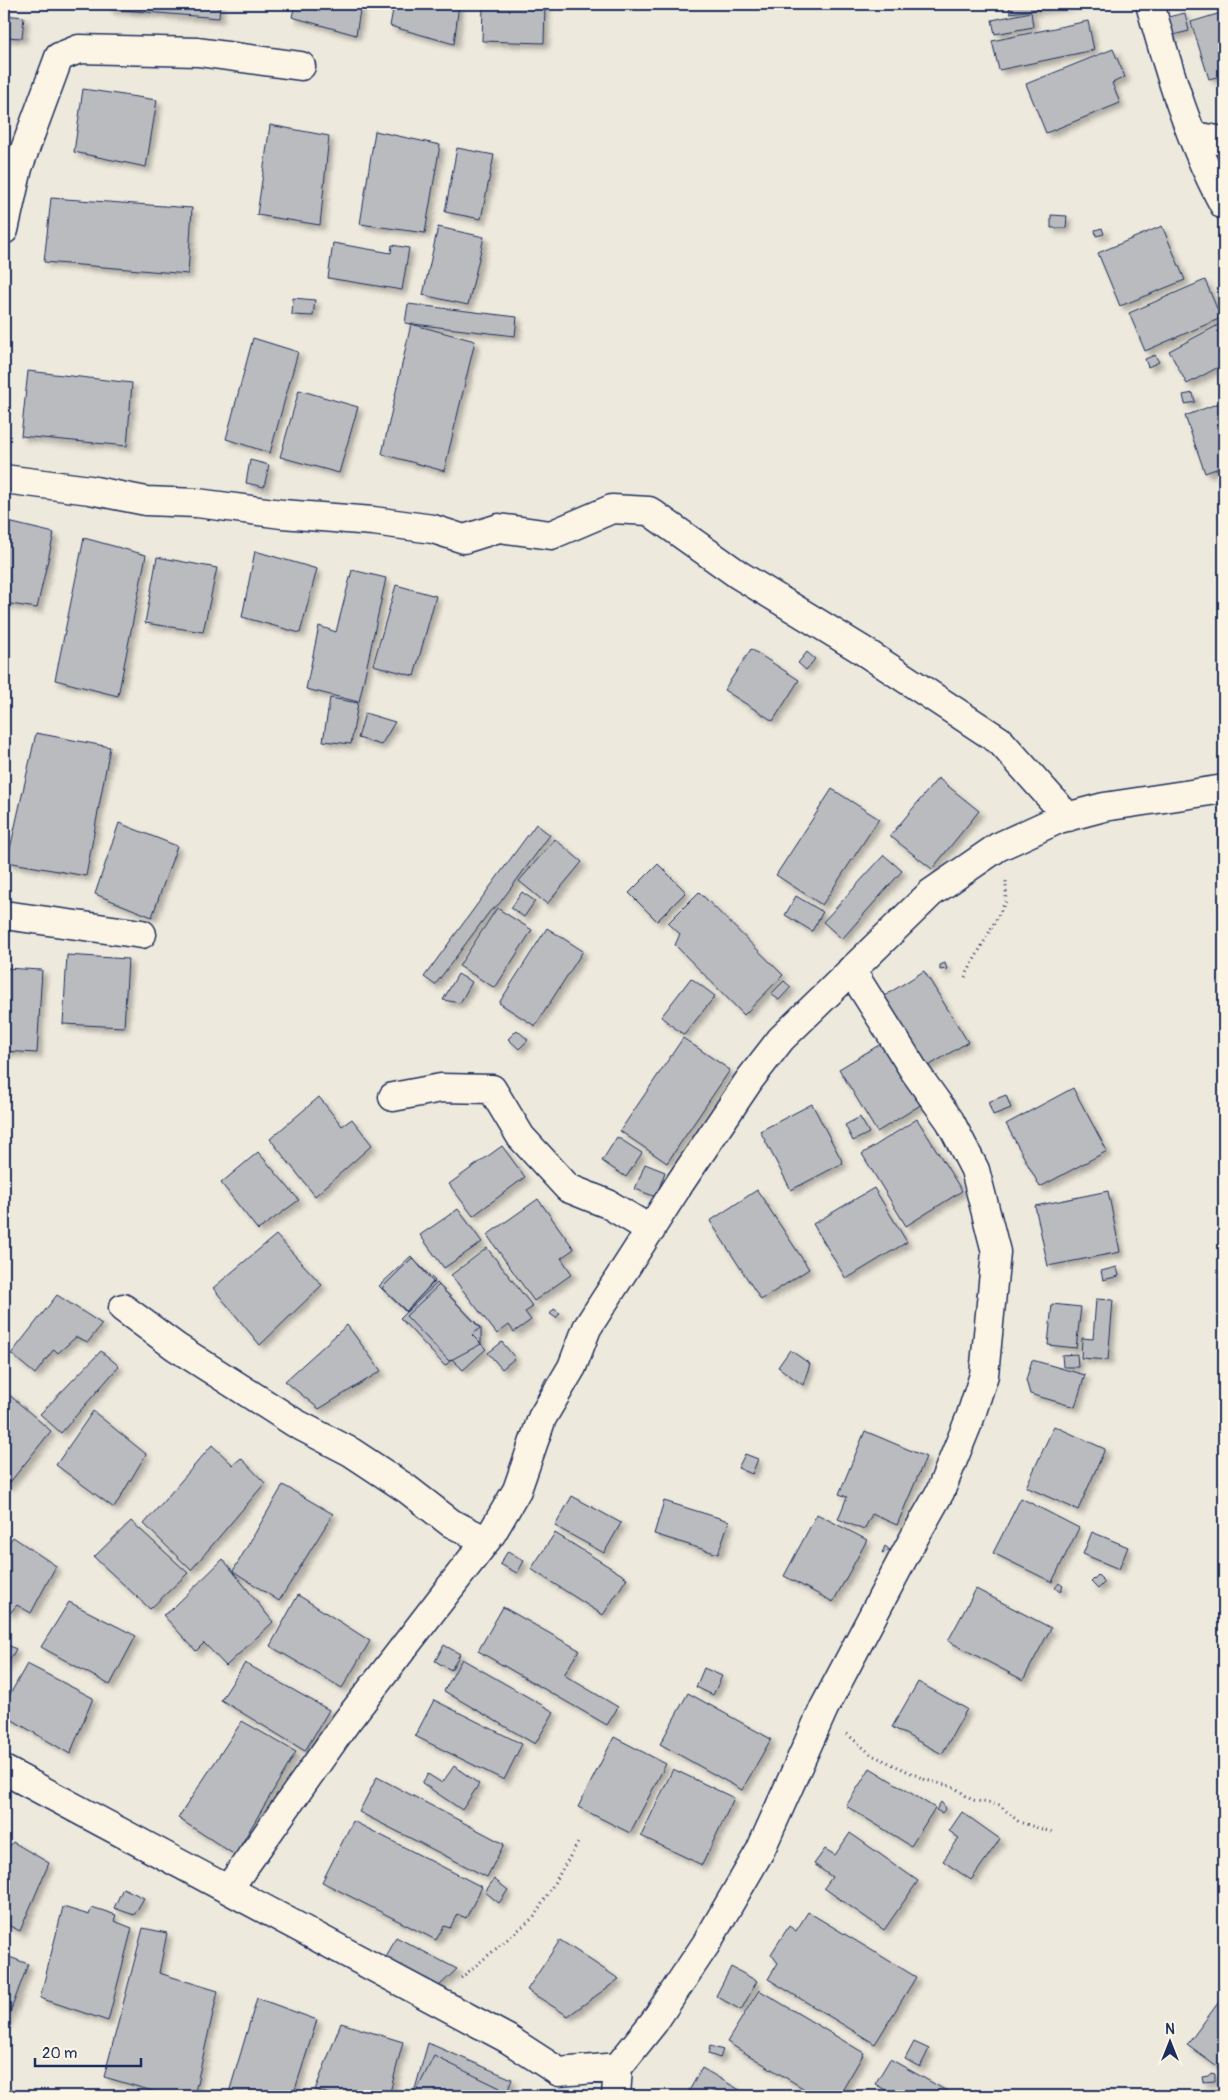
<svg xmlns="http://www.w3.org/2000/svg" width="1228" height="2100" font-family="Pangolin,sans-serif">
  <defs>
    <filter id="shadow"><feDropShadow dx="4.5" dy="4.5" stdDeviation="2.5" flood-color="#0004"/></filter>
  </defs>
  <rect width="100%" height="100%" fill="#eee9dd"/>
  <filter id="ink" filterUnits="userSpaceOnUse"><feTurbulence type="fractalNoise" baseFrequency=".02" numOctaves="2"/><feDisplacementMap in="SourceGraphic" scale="10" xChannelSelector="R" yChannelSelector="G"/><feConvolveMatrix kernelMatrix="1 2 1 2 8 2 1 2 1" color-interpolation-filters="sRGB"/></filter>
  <g filter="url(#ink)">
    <path fill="#babbbe" stroke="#1b2f5e" filter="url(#shadow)" d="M109,4H220L219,18L109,9Z
      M295,4H361L356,35L292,17Z
      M394,4H459L454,44L390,26Z
      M483,4H545L544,43L482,41Z
      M1009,4H1080L1010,13Z
      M1031,12L1033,27L995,34L992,20Z
      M1224,12V75L1209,79L1191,22Z
      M1185,13L1189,31L1169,36L1164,18Z
      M4,15L24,17L22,38L4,37Z
      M1088,21L1094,50L999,70L992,41Z
      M1113,49L1125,77L1112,83L1120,103L1046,133L1026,84Z
      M83,89L157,100L146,167L74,152Z
      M270,125L329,136L320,225L257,215Z
      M375,131L440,145L425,233L360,224Z
      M457,148L494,155L481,219L445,212Z
      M51,198L192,208L188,274L44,262Z
      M1051,215L1067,216L1066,228H1051Z
      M1162,226L1185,280L1120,306L1098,253Z
      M438,227L484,237L468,305L423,295Z
      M1102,228L1104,234L1096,236L1095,230Z
      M333,243L391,253L392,245L409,248L402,290L328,278Z
      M1205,280L1221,318L1145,351L1129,313Z
      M293,298L315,300L313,316L292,315Z
      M408,304L517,317L515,336L405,323Z
      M1224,322V364L1187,384L1169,351Z
      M411,324L475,341L444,471L382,454Z
      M253,338L298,352L270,453L226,439Z
      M1155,355L1159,362L1148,367L1145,359Z
      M28,371L132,383L127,446L21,436Z
      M299,390L358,407L339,473L280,457Z
      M1193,393L1195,402L1185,404L1183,395Z
      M1224,401V466L1205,473L1185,416Z
      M250,460L269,465L264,487L246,483Z
      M4,521L54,533L37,608L4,603Z
      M84,538L146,555L118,696L55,680Z
      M255,551L317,569L300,633L242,617Z
      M157,557L217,568L203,632L145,623Z
      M352,570L386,578L359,702L306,689L319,626L336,632Z
      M396,585L436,596L414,676L373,665Z
      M751,649L799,680L773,721L724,690Z
      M807,652L815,659L806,670L798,663Z
      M330,698L358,703L351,744L323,741Z
      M365,713L395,722L381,745L358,738Z
      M36,733L110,747L86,876L7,862Z
      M938,778L979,811L932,869L890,836Z
      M832,789L879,819L822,905L776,875Z
      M119,823L177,846L152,917L95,894Z
      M536,824L550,835L499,904L490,911L435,985L424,977Z
      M555,839L582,862L547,904L519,881Z
      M884,855L902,871L842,939L823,922Z
      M658,864L686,892L657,921L629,893Z
      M522,892L535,901L524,917L511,908Z
      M699,892L783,975L744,1015L675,945L680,934L668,923Z
      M796,896L823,912L812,931L785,915Z
      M497,908L532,930L495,988L459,966Z
      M547,928L583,951L535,1026L499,1003Z
      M67,955L128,959L124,1027L63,1024Z
      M945,963L947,969L940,970V965Z
      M4,968L42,970L37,1053L4,1051Z
      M924,971L968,1042L925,1068L881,998Z
      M458,974L472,982L460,1003L443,1000Z
      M691,978L715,996L684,1035L661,1017Z
      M784,981L791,987L779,1000L771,994Z
      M517,1030L528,1040L519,1049L508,1039Z
      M683,1038L730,1070L667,1163L620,1131Z
      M884,1042L922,1104L877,1132L839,1069Z
      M1073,1088L1107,1151L1040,1187L1006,1124Z
      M1006,1095L1011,1108L993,1115L988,1102Z
      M319,1097L342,1126L352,1119L372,1145L315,1196L270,1139Z
      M812,1104L843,1163L791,1190L760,1131Z
      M860,1117L869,1133L853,1141L845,1125Z
      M917,1119L962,1191L906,1226L862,1154Z
      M617,1137L642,1153L626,1177L602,1161Z
      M502,1146L525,1177L473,1216L449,1184Z
      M258,1152L299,1200L258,1230L221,1183Z
      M645,1164L665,1172L656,1197L635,1189Z
      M874,1188L907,1242L846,1279L813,1224Z
      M757,1190L809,1269L761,1300L710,1221Z
      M1108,1191L1120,1252L1048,1266L1035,1206Z
      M538,1199L574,1249L561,1258L572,1274L534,1301L487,1235Z
      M458,1209L482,1242L444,1268L420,1235Z
      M276,1235L322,1285L260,1345L213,1288Z
      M487,1248L533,1307L525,1312L531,1320L514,1332L509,1325L497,1334L451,1275Z
      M411,1256L433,1282L406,1312L379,1286Z
      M412,1258L435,1281L406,1311L382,1288Z
      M1117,1267L1119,1276L1103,1280L1101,1271Z
      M437,1283L480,1328L472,1335L486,1349L463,1370L452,1359L445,1366L400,1318Z
      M439,1285L481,1328V1344L449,1361L406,1316Z
      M57,1295L102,1324L88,1342L76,1337L58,1353L54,1349L35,1374L11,1354Z
      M1096,1299L1113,1300L1108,1360L1081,1358L1082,1338L1093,1339Z
      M1052,1304L1081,1307L1076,1348L1048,1345Z
      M554,1309L560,1313L556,1318L550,1314Z
      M347,1325L381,1371L319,1409L285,1381Z
      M502,1342L515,1358L502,1369L488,1353Z
      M790,1350L810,1364L803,1385L778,1367Z
      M101,1351L119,1366L61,1433L40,1414Z
      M1077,1354L1078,1367H1063L1062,1355Z
      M1032,1360L1085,1375L1075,1407L1030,1394L1026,1380Z
      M546,1378L553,1381L544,1399L537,1396Z
      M6,1392L51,1431L7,1486L4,1484V1395Z
      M93,1411L146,1454L114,1508L56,1465Z
      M1054,1426L1105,1449L1078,1510L1026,1487Z
      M865,1431L926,1457L897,1525L872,1514L864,1530L838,1519L847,1497L839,1494Z
      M212,1445L233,1465L241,1458L265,1483L191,1570L144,1524Z
      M745,1454L758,1459L752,1474L738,1468Z
      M283,1485L333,1514L279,1601L233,1571Z
      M572,1496L621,1523L604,1553L555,1526Z
      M1021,1498L1079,1528L1052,1582L993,1553Z
      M664,1501L729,1521L718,1554L654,1534Z
      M817,1514L867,1540L833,1602L784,1576Z
      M131,1521L188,1573L150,1609L94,1557Z
      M1092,1532L1128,1547L1119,1569L1083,1554Z
      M555,1533L627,1578L603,1615L531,1569Z
      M13,1537L56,1566L31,1613L17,1605L10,1613L4,1608V1550Z
      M885,1546L890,1550L882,1553Z
      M508,1551L524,1561L517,1573L500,1564Z
      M223,1559L273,1622L226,1666L204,1643L196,1651L163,1615L170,1611Z
      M1098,1575L1105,1582L1098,1589L1091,1582Z
      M1059,1583L1063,1586L1060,1592L1055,1588Z
      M976,1589L1051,1628L1023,1680L948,1641Z
      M298,1595L370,1641L342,1688L270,1646Z
      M69,1602L136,1636L110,1685L41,1647Z
      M503,1607L579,1650L564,1675L618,1707L607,1725L478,1651Z
      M4,1643L16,1649L4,1670Z
      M444,1645L460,1654L451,1670L435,1661Z
      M462,1659L554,1712L535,1744L444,1691Z
      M245,1663L329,1710L305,1751L221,1700Z
      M27,1664L93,1698L70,1754L4,1715V1705Z
      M704,1668L722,1676L713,1695L696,1687Z
      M918,1682L967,1709L942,1754L892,1727Z
      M688,1693L771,1739L742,1790L660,1744Z
      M434,1700L522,1744L504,1780L415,1736Z
      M242,1721L296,1752L235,1855L178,1818Z
      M614,1737L666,1764L630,1833L578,1807Z
      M454,1766L479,1784L462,1810L422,1783L428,1774L442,1783Z
      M870,1768L935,1808L911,1846L846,1806Z
      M673,1769L734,1798L702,1865L641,1836Z
      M377,1777L504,1844L487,1877L359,1812Z
      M941,1802L946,1808L942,1813L936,1810Z
      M962,1812L1000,1839L971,1880L943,1861L959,1838L949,1831Z
      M353,1821L482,1887L466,1918L457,1914L450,1928L444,1926L436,1940L322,1882Z
      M850,1833L918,1881L884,1930L824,1888L832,1877L814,1864L825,1849L835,1855Z
      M13,1842L49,1863L20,1931L4,1923V1843L10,1846Z
      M494,1879L508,1890L499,1903L485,1892Z
      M123,1888L144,1898L134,1915L114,1908Z
      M63,1907L89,1915L92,1907L116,1915L114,1921L132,1928L108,2021L40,1998Z
      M808,1912L916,1977L875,2044L768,1979L778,1963L771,1954L789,1926L796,1931Z
      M143,1928L167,1933L159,1973L218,1991L194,2096H170L104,2077Z
      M396,1937L457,1969L438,1987L385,1960Z
      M560,1940L619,1979L568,2016L527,1990Z
      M4,1955L28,1964L6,2023L4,2022Z
      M731,1967L757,1981L741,2010L716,1996Z
      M759,1990L864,2053L839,2096H816L727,2042Z
      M1224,1995V2063L1220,2069L1187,2045Z
      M257,1998L317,2020L293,2096H228Z
      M341,2023L403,2042L389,2096H337L315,2090Z
      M914,2042L929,2049L920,2067L905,2059Z
      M428,2043L512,2079L506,2096H413Z
      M710,2046L723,2050L720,2058L708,2054Z
      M434,2056L500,2088L496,2096H414Z
      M890,2059L956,2096H896L875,2084Z
      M702,2068L750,2096H686Z
      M1211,2073L1215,2074V2081L1203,2082L1202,2077L1208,2076Z"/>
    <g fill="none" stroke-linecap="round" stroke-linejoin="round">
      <defs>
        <path id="street" d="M1150,4C1169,72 1190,143 1224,205
          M1194,136L1224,141
          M4,230L18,168L59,57L79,49L198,52L301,66
          M4,479L90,490L146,501L197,503L282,514L373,521L433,529L464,539L499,528L551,535L612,509L649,511L739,575L862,650L1000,741L1068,817
          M4,915L142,934
          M393,1097L441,1088L492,1089L521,1137L568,1188L608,1204L651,1230
          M123,1308L176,1347L295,1423L351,1452L407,1489L451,1523L485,1540
          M4,1770L508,2039L559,2072L618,2067L654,2022L706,1944L760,1851L824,1708L909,1547L940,1492L970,1418L984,1375L996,1252L975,1170L950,1121L915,1072L851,970
          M229,1888L347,1721L492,1533L517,1490L542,1418L572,1367L587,1328L680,1183L750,1079L781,1039L931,893L998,847L1059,819L1104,807L1224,789
          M616,2096L618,2067"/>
      </defs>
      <use href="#street" stroke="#1b2f5e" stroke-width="31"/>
      <path stroke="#1b2f5e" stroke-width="3" stroke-dasharray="1 4" stroke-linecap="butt" d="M965,977L1006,901V881
        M847,1734L872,1755L926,1780L954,1787L972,1800L999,1805L1019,1822L1055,1833
        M461,1978L534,1917L578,1843"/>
      <use href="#street" stroke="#fcf5e5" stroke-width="28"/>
    </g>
  </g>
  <rect width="1228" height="2100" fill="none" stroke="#fcf5e5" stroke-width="20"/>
  <rect x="10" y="10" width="1208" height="2080" fill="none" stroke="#1b2f5e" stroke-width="2" filter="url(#ink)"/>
  <g transform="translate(1170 2042)" stroke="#fcf5e5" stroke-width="4" paint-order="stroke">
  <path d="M0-4L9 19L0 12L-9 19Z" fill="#1b2f5e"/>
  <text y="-8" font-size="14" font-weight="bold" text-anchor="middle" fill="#1b2f5e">N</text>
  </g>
  <path d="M35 2058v8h106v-8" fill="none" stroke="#1b2f5e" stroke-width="2.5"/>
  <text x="42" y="2058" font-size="15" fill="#1b2f5e" stroke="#fcf5e5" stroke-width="4" paint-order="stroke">20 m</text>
</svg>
